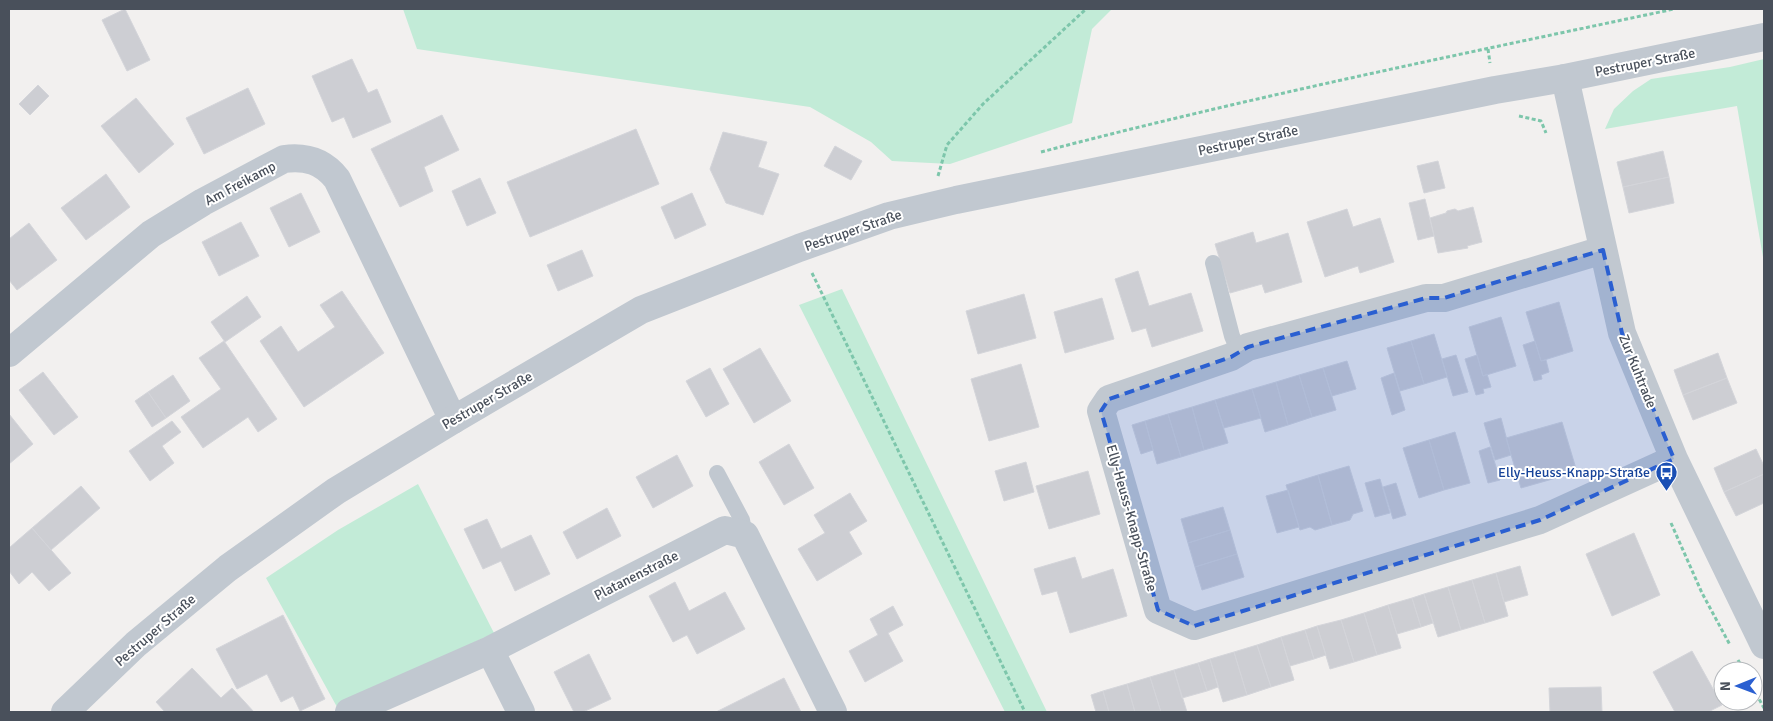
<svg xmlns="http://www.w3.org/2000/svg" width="1773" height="721" font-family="Signika,sans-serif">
  <rect width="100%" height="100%" fill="#f2f0ef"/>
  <path fill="#c2ebd7" d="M403,9H1112L1092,29L1072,123L950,164L892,161L871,142L810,107L417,49Z
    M1764,59V263L1737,106L1605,129L1614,109L1633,91L1651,79L1730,67Z
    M842,289L1047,712H1005L799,305Z
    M418,484L494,633L337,707L266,578L338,530Z"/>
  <path fill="#cdced3" stroke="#d4d5da" d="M125,9L150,60L127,71L102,20Z
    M352,59L368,93L377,89L391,122L353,138L344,117L332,122L312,76Z
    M38,85L49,96L30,115L19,104Z
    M248,88L265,124L204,154L186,118Z
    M136,98L174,144L139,173L101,126Z
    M442,115L459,150L424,167L433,191L400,207L371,149Z
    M636,129L659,184L530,237L507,182Z
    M723,132L767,142L758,167L779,174L763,215L726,203L710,169Z
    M835,146L862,161L851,180L824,166Z
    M1663,151L1669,177L1623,187L1617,162Z
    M1438,161L1445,188L1424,193L1417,166Z
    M106,174L130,207L86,240L61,208Z
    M1669,177L1674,203L1629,213L1623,187Z
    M480,178L496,213L467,226L452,191Z
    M301,193L320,232L289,247L270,208Z
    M692,193L706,225L675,239L661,207Z
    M1425,199L1434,236L1418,240L1409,203Z
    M1473,207L1482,242L1467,246L1468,248L1438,253L1430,218L1446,213L1447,211L1455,209L1458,211Z
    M1347,209L1353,227L1380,218L1394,262L1360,273L1358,266L1325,277L1307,222Z
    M241,222L259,256L219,276L202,242Z
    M29,223L57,260L17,290L9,280V239Z
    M1253,232L1256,243L1288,233L1302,282L1265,293L1262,284L1230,293L1215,244Z
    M582,250L593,276L558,291L547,265Z
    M1138,271L1149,306L1191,293L1203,331L1152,347L1146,328L1132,332L1115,279Z
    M342,291L384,353L304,407L260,341L281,326L298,352L335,327L320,305Z
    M1024,294L1036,338L978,354L966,311Z
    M247,296L261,317L225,342L211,322Z
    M1102,298L1114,339L1065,353L1054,312Z
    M1559,302L1573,351L1541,361L1526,312Z
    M1501,317L1516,366L1483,376L1469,327Z
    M1434,334L1447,377L1424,384L1411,341Z
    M224,341L277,419L258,432L248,417L203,448L181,417L221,389L199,358Z
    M1411,341L1424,384L1400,391L1387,348Z
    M1535,341L1541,361L1546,360L1549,372L1541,375L1542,379L1534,381L1523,345Z
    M760,348L791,401L754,423L723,369Z
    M1718,353L1727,378L1683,395L1674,370Z
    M1456,355L1468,392L1453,396L1442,359Z
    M1477,355L1483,376L1487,374L1491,387L1483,389L1484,393L1476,395L1465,359Z
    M1347,361L1356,389L1332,396L1323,368Z
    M1021,364L1039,427L989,441L971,379Z
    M710,368L729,404L706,417L686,381Z
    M1323,368L1336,410L1312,417L1299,375Z
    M43,372L78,417L54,435L19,390Z
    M1394,373L1405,410L1392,415L1381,378Z
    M173,375L190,401L166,418L148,392Z
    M1299,375L1312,417L1288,425L1276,382Z
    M1727,378L1737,403L1693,420L1683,395Z
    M1276,382L1288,425L1265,432L1252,389Z
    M1252,389L1261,418L1224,428L1215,400Z
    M148,392L166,418L152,427L135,401Z
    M1215,400L1228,443L1204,450L1192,407Z
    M1192,407L1204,450L1181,457L1168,414Z
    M9,414L33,444L9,464Z
    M1168,414L1181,457L1157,464L1145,421Z
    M1501,418L1511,455L1495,460L1484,423Z
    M172,421L181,432L162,446L174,463L150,481L129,451Z
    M1145,421L1153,450L1141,454L1132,425Z
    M1562,422L1577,472L1521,488L1506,438Z
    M1455,432L1470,483L1444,490L1429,440Z
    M1429,440L1444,490L1419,498L1403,448Z
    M789,444L814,488L784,505L759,462Z
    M1490,447L1500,480L1488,483L1479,451Z
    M1756,449L1764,466V474L1724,492L1714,468Z
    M677,455L693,486L653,508L636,477Z
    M1026,462L1034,492L1004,501L995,471Z
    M1349,466L1363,511L1353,514L1350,520L1332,525L1318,475Z
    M1088,471L1100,514L1049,529L1036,486Z
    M1764,474V503L1736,516L1724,492Z
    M1318,475L1332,525L1315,530L1310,527L1300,530L1286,485Z
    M1380,479L1390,513L1375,517L1365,483Z
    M1396,483L1406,515L1393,519L1383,487Z
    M81,486L100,508L51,550L32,528Z
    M1288,490L1299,527L1277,533L1266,496Z
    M850,493L867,521L849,532L862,554L817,581L798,549L825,533L814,515Z
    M1223,507L1230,530L1188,543L1181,519Z
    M607,508L621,536L577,559L563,532Z
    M487,519L501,549L531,535L550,574L515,591L501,561L483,569L464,529Z
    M32,528L71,573L49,591L32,572L19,584L9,571V548Z
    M1230,530L1237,554L1195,567L1188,543Z
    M1634,533L1660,595L1612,616L1586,554Z
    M1237,554L1244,577L1202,590L1195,567Z
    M1075,557L1082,579L1113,569L1127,616L1070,633L1057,591L1042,595L1034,569Z
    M1520,566L1528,595L1504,602L1496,573Z
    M1496,573L1508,616L1485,623L1472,580Z
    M1472,580L1485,623L1461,630L1448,587Z
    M675,582L689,611L725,592L745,629L697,654L687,635L673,642L649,596Z
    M1448,587L1461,630L1438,637L1424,594Z
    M1424,594L1433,623L1421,627L1412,598Z
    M1412,598L1421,627L1397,634L1388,605Z
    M1388,605L1401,648L1377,655L1364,613Z
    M893,606L903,625L888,633L903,661L865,682L849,651L878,635L870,619Z
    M1364,613L1377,655L1354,662L1341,620Z
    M283,615L325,699L300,711L293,696L281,702L267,674L237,689L216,649Z
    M1341,620L1354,662L1330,669L1317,626Z
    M1317,626L1326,655L1314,659L1305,630Z
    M1305,630L1314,659L1290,666L1281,637Z
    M1281,637L1294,680L1271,687L1257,645Z
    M1257,645L1271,687L1247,695L1234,652Z
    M1692,651L1722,705L1708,712H1675L1653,672Z
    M1234,652L1247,695L1223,702L1210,659Z
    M589,654L611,699L583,712H574L554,672Z
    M1210,659L1218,687L1207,691L1198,663Z
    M1198,663L1207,691L1182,698L1174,670Z
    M192,668L221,698L232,688L254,712H165L156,702Z
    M1174,670L1187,712H1161L1150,677Z
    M1150,677L1161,712H1135L1127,684Z
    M784,678L801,712H716Z
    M1127,684L1135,712H1109L1103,691Z
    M1601,687L1602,712H1550L1549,688Z
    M1103,691L1109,712H1096L1091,695Z"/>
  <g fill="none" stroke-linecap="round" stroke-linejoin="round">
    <path stroke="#7dc6ab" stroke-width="3" stroke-dasharray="4 2.5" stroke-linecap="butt" d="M1488,49L1490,63
      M1519,116L1541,121L1546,133
      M1041,152C1250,97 1462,54 1674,9
      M938,176L947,145L983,104L1086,9
      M812,273L1025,712
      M1671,523L1702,593L1730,645
      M1738,660L1744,671
      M1753,688L1764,708"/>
    <path stroke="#c1c8d0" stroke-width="16" d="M1213,263L1232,336L1239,352
      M717,473L742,520L745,535"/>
    <path stroke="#c1c8d0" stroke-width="28" d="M1565,78L1622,333L1674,459L1764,645
      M1603,250L1444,298H1426L1248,347L1231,357L1109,399L1101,411L1158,610L1194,626L1540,520L1674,459
      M9,353L151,234L203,202L284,159C306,156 323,161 337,179L453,420
      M490,650L521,712
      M349,712L490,650L725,530L745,535L833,712"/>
    <path stroke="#c1c8d0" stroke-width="28" d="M65,712L136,644L228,568L336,491L453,420L641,310L799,248L889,216L956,200L1495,90L1565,78L1764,37"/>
  </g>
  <path fill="#2a5fd1" fill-opacity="0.2" stroke="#2a5fd1" stroke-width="4" stroke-dasharray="10 6" stroke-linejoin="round" d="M1603,250L1622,333L1674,459L1540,520L1194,626L1158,610L1101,411L1109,399L1231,357L1248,347L1426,298H1444Z"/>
  <defs>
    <symbol id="bus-pin" viewBox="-11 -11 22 30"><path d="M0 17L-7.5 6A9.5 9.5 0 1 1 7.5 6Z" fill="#1a4fb4" stroke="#fff"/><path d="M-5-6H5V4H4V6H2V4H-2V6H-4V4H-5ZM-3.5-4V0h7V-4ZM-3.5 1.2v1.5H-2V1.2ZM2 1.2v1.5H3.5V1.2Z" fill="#fff"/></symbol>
  </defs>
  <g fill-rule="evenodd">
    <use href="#bus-pin" x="1654" y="460" width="25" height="34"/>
  </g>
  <g text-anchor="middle" stroke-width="4" stroke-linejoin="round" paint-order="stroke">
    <g font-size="14" fill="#49505b" stroke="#fff">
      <text transform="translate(1645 62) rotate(-11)" y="5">Pestruper Straße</text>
      <text transform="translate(1248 140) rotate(-12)" y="5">Pestruper Straße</text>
      <text transform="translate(240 183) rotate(-28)" y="5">Am Freikamp</text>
      <text transform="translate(853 230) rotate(-19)" y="5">Pestruper Straße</text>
      <text transform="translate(1638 371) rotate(68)" y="5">Zur Kuhtrade</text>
      <text transform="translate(487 400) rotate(-30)" y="5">Pestruper Straße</text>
      <text transform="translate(1132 518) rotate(74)" y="5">Elly-Heuss-Knapp-Straße</text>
      <text transform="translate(636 575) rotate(-27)" y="5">Platanenstraße</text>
      <text transform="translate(155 630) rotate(-41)" y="5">Pestruper Straße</text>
    </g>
    <g font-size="14" fill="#164399" stroke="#fff" text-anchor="end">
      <text x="1650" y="477">Elly-Heuss-Knapp-Straße</text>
    </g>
  </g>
  <rect width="1773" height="721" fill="none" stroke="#49505b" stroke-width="20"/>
  <g transform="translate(1738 686) rotate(269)"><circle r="24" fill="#ffffff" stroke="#b6b9bd"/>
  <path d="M0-4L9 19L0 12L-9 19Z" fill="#2a5fd1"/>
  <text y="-8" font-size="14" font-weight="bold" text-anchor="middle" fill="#49505b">N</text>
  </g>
</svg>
